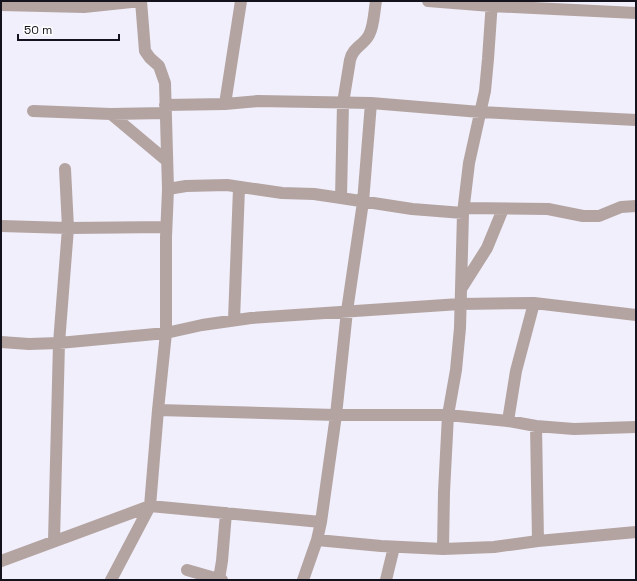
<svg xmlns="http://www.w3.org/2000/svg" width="637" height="581" font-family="'Space Grotesk',sans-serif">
  <rect width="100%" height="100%" fill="#f1effb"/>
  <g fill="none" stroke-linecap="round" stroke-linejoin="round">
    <path stroke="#b3a4a2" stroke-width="12" d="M428,1L491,6L636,13
      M1,5L84,7L141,1
      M225,104L241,1
      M165,105L225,104L258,101L371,103L480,112L636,120
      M33,111L111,114L165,113
      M111,114L167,161
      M168,189L186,186L227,185L282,193L314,194L341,198L412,209L463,213
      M341,198L343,103L350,60C353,47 363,46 369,35C374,26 374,12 376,1
      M464,208L548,209L583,216H599L621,207L636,206
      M1,226L68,228L166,227
      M461,289L487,248L503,209
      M234,320L239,188
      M1,342L29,344L59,343L166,333L202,325L251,318L460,304L534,303L636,315
      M158,410L336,415H448L508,421L536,426L574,429L636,427
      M508,421L516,371L534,303
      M536,426L538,541
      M317,540L381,546L443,549L494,547L538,541L636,532
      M54,541L59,343L68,228L65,169
      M443,549L444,492L448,415L456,370L460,328L463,213L469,163L485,91L488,59L492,1
      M1,561L150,506L321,522
      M187,570L222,580
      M219,579L222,561L226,513
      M111,580L150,506L158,410L166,333V237L168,189L165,83L159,66L150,58L145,51L141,1
      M303,580L317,540L321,522L336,415L347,311L363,202L371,103
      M386,580L394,547"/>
  </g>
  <rect width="637" height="581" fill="none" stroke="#14121c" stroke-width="4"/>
  <path d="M18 34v6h101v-6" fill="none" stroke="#14121c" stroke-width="2"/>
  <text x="24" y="34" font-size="12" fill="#14121c" stroke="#ffffff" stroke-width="3" paint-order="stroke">50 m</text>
</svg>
